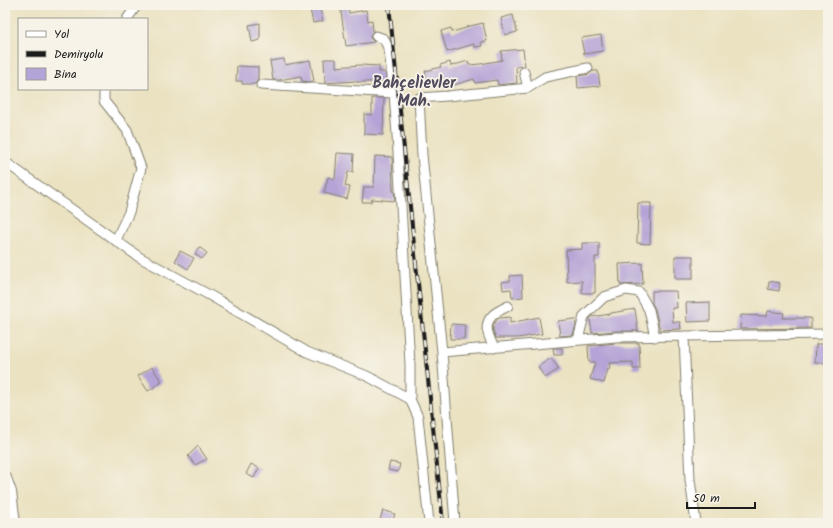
<svg xmlns="http://www.w3.org/2000/svg" width="833" height="528" font-family="Kalam,sans-serif">
  <rect width="100%" height="100%" fill="#f7f3e8"/>
  <filter id="ink" filterUnits="userSpaceOnUse"><feTurbulence type="fractalNoise" baseFrequency=".025" numOctaves="2"/><feDisplacementMap in="SourceGraphic" scale="8" xChannelSelector="R" yChannelSelector="G"/><feConvolveMatrix kernelMatrix="1 2 1 2 8 2 1 2 1" color-interpolation-filters="sRGB"/></filter>
  <filter id="wash" filterUnits="userSpaceOnUse"><feTurbulence type="fractalNoise" baseFrequency=".012" numOctaves="4" result="noise"/><feDisplacementMap in="SourceGraphic" scale="16" xChannelSelector="R" yChannelSelector="G"/><feGaussianBlur stdDeviation="0.9" result="paint"/><feColorMatrix in="noise" values="0 0 0 0 0 0 0 0 0 0 0 0 0 0 0 0 0 1.4 0 .05"/><feComposite in="paint" operator="in"/></filter>
  <g filter="url(#wash)">
    <rect width="100%" height="100%" fill="#eae2c1"/>
    <g id="blocks">
      <path fill="#b4a3d6" d="M309,5H319L323,21L313,23Z
        M340,5H348L349,13L366,10L368,21L372,20L373,31L371,34L370,37L371,39L374,42L346,46Z
        M513,15L517,32L505,35L501,18Z
        M260,23V40L252,42L249,25Z
        M483,23L487,41L481,42L482,46L474,47V44L447,52L441,31L451,28L452,32L466,28V27Z
        M601,35L603,51L584,54L581,38Z
        M523,49L525,66L516,67L517,83L498,85L497,80L475,83L474,79L454,85L453,82L429,87L425,71L441,67L440,65L450,62L451,66L468,61L469,65L480,64L502,60L501,51Z
        M284,59L285,65L310,60L314,81L309,82L302,81L301,76L279,80H273L270,61Z
        M324,59H336V67L360,65L379,66V72H385L387,82H356V81L325,83Z
        M237,66L258,67V80L255,84H242V81H236Z
        M593,71H598L600,86L578,88L577,76L589,74Z
        M372,98H384L383,135L364,134V114L372,115Z
        M337,153L354,154L353,172H348L345,186L350,187L347,199L324,193L328,177L335,179Z
        M375,156L392,157L393,191H394L395,201L372,199L371,202H362L364,187H374Z
        M638,203H651L650,244L637,243Z
        M582,243H599V257H595V293H582V281L567,282L566,250L582,249Z
        M199,247L207,253L202,259L195,254Z
        M180,251L194,258L188,269L175,261Z
        M675,256H693V279H675Z
        M642,263L643,284L620,285L619,264Z
        M522,275L523,297L512,298L511,289L503,290L502,282L510,281V276Z
        M769,281L780,283L779,291L768,289Z
        M652,291H676L677,308H672L673,322H680L681,329L660,330L655,309L652,303Z
        M710,302V321L687,322L686,303Z
        M635,309L638,331H616L592,333L590,319L591,317L611,314V313Z
        M768,311L784,313L783,318H811V328L740,329L741,315L767,316Z
        M510,317V323L539,317L542,334L518,338H496L493,330V326L495,322L499,318Z
        M575,319L576,325L573,335L560,336L558,321Z
        M451,324L465,325L464,339H450Z
        M616,343H639L640,369H633V362L609,363L610,369H608L604,383L590,379L595,362H589L588,346Z
        M816,344H828L827,363H815Z
        M553,348H562V355H554Z
        M551,358L559,369L545,378L538,367Z
        M152,367L162,382L148,391L138,376Z
        M198,446L207,459L195,465L188,456Z
        M390,462L400,464L398,472L388,470Z
        M251,464L259,468L254,478L246,474Z
        M383,510L395,514L392,523H379Z"/>
    </g>
  </g>
  <g filter="url(#ink)">
    <use href="#blocks" fill-opacity="0" stroke="#837f6e" stroke-width="1"/>
    <g fill="none" stroke-linecap="round" stroke-linejoin="round">
      <defs>
        <path id="minor" d="M127,19L137,5
          M376,36L384,39L389,50L394,93L397,135L410,364V399
          M588,68L545,77L528,88L447,96L419,98L422,155L442,352L616,337L828,334
          M524,72L528,88
          M261,85L394,93
          M104,89V101L127,130L141,168L129,212L116,240
          M5,162L139,257L211,296L307,352L367,376L410,399L418,417L429,523
          M684,336L690,480L696,523
          M578,340L584,316L604,297L626,290L639,292L649,310L655,337
          M494,348C489,337 482,325 493,315C497,311 503,309 508,306
          M442,352L455,523"/>
        <path id="tertiary" d="M5,478L10,492L14,523"/>
      </defs>
      <use href="#minor" stroke="#837f6e" stroke-width="11"/>
      <use href="#tertiary" stroke="#837f6e" stroke-width="14"/>
      <use href="#minor" stroke="#fff" stroke-width="9"/>
      <use href="#tertiary" stroke="#fff" stroke-width="12"/>
      <defs>
        <path id="rail" d="M389,5L443,523"/>
      </defs>
      <use href="#rail" stroke="#1c1c1c" stroke-width="4"/>
      <use href="#rail" stroke="#f7f3e8" stroke-width="2.5" stroke-dasharray="8" stroke-linecap="butt"/>
    </g>
  </g>
  <g text-anchor="middle" stroke-width="3.5" stroke-linejoin="round" paint-order="stroke">
    <g font-size="16" font-weight="bold" fill="#514b5d" stroke="#f7f3e8">
      <text x="414" y="88">Bahçelievler<tspan x="414" dy="18">Mah.</tspan></text>
    </g>
  </g>
  <rect width="833" height="528" fill="none" stroke="#f7f3e8" stroke-width="20"/>
  <rect x="18" y="18" width="130" height="72" fill="#f7f3e8" stroke="#9f9d96"/>
  <rect x="26" y="31" width="20" height="6" fill="#ffffff" stroke="#9f9d96"/>
  <text x="54" y="38" font-size="12" fill="#1c1c1c">Yol</text>
  <rect x="26" y="51" width="20" height="6" fill="#1c1c1c" stroke="#9f9d96"/>
  <text x="54" y="58" font-size="12" fill="#1c1c1c">Demiryolu</text>
  <rect x="26" y="68" width="20" height="12" fill="#b4a3d6" stroke="#9f9d96"/>
  <text x="54" y="78" font-size="12" fill="#1c1c1c">Bina</text>
  <path d="M687 502v6h68v-6" fill="none" stroke="#1c1c1c" stroke-width="2"/>
  <text x="693" y="502" font-size="12" fill="#1c1c1c" stroke="#f7f3e8" stroke-width="3" paint-order="stroke">50 m</text>
</svg>
